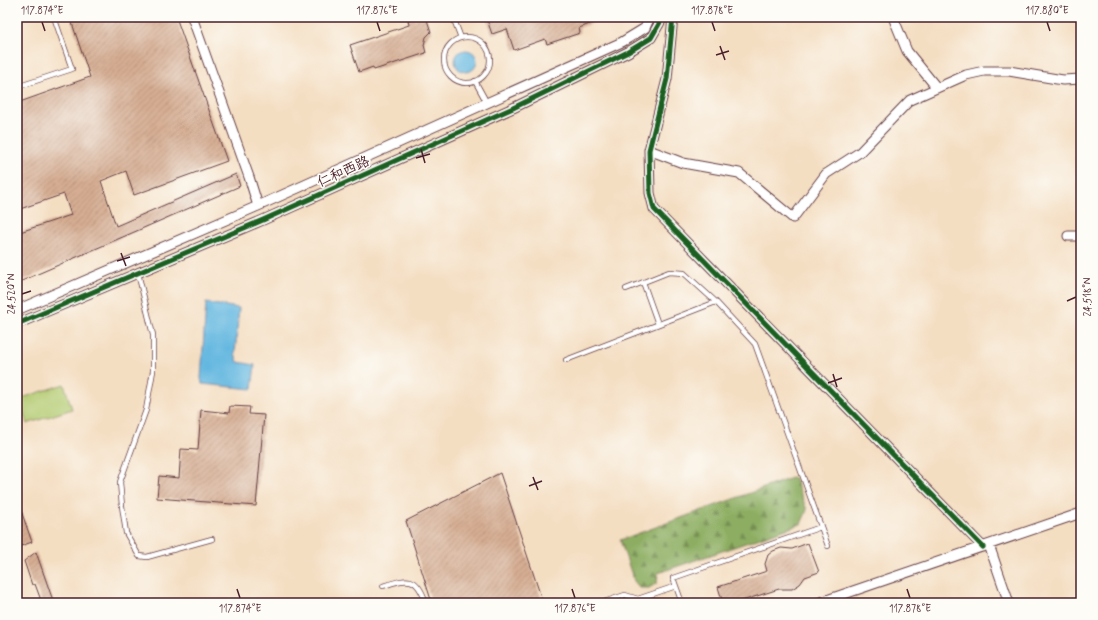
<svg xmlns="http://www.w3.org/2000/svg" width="1098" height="620" font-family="Mynerve,'LXGW WenKai TC',sans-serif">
  <defs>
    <pattern id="forest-firs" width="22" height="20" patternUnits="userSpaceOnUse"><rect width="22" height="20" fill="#8dae62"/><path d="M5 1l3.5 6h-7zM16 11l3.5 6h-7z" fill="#758d51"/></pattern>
    <pattern id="building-hatch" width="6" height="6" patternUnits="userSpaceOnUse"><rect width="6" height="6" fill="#d6ad93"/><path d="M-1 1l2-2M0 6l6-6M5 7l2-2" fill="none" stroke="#b08c78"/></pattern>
  </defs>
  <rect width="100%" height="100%" fill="#fdfcf7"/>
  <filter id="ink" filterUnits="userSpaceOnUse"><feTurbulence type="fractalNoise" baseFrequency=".025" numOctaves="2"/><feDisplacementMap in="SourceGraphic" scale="8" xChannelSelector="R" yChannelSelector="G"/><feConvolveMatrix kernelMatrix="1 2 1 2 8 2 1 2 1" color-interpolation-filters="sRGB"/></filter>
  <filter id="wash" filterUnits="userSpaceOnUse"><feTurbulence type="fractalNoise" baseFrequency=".012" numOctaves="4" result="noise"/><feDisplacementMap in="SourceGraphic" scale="16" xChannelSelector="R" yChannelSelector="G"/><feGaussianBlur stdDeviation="0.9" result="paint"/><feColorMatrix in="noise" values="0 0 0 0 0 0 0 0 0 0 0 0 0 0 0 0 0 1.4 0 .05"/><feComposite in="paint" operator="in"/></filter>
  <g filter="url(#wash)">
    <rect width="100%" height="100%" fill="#f4dec2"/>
    <path fill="#b2ca6f" stroke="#7e744d" d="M64,384L72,409L27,424L19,399Z"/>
    <path fill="url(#forest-firs)" stroke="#6c6646" d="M794,477L807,510L801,524L658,573L657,583L649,588H640L634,581L620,540Z"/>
    <path fill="#64b7e0" stroke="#576b86" d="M455 61a11 11 0 1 1 22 0a11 11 0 1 1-22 0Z
      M206,303L239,308L235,354L238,362L255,365L252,389L202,384L201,378Z"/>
    <g id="blocks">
      <path fill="url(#building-hatch)" d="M70,17H176L227,161L134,195L126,171L101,181L116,226L236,174L240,186L17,283V233L71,215L64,194L17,210V103L90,77Z
        M418,17H426L431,32L426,37L424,45L426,53L374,70L373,67L359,72L350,45L409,25L408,20Z
        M486,17H605L606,18L579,28L580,33L547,44L545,39L514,50L507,29L492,34Z
        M230,406L250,407L249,414L264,415L256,506L157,498L159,476L179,478L181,449L198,450L201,410L229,413Z
        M500,473L543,603H432L406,521Z
        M17,502H18L32,542L21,546L19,540L17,541Z
        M808,543L819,572L805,577L800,584L792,589H779L735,603H723L718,587L767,571L765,564L768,555L773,551L781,548L792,549Z
        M36,552L50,592L54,603H42L35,584L32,585L24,561Z"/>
    </g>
  </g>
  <g filter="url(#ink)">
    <use href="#blocks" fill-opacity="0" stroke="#643c42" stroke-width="1"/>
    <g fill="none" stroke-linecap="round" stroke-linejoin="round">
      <defs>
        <path id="service" d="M453,17L461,38
          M444 60a23 23 0 1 1 46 0a23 23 0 1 1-46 0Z
          M475,81L487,103
          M17,87L72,69L54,17
          M138,273L153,335V371L146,410L120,482L122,506L126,533L139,556L147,557L212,539
          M643,282L658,324
          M626,289L669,272L684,273L716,302
          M566,360L716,302L755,344L828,546
          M383,586C408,578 417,575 426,603
          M601,603L625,595L638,599L676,586
          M682,603L673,578L821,527"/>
        <path id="minor" d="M192,17L249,177L258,206
          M673,17L667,79L649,150L650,193L654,209L983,547
          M893,17L907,51L937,88
          M649,150L683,163L739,173L793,218L826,174L860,152L910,100L966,75L984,71H1009L1063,80L1081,79
          M1068,236H1081
          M17,310L258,206L622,42L645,28L650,17
          M17,324L263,220L513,108L628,52L651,38L663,17
          M989,545L1009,603
          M818,603L1081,513"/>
      </defs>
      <use href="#service" stroke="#643c42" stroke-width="6"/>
      <use href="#minor" stroke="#643c42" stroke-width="11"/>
      <use href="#service" stroke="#fff" stroke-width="4.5"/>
      <use href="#minor" stroke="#fff" stroke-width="9"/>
      <defs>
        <path id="cycleway" d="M673,17L667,79L649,150L650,193L654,209L983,547
          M17,324L263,220L513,108L628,52L651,38L663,17"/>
      </defs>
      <use href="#cycleway" stroke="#fdfcf7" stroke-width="8"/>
      <use href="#cycleway" stroke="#1b5e20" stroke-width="5"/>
    </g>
  </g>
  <path fill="none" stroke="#4a1f2b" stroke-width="1.5" d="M42,22L45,31M377,22L380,31M712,22L715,31M1047,22L1050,31M720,46L725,60M716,55L729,51M421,149L425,163M416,158L430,154M121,253L126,266M117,261L130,257M22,294L31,291M1067,301L1076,297M833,374L837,387M828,383L842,378M533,477L538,490M529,486L542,481M237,589L240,598M572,589L575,598M907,589L910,598"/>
  <g text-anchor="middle" stroke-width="3.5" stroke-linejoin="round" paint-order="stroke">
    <g font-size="14" fill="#4a1f2b" stroke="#fdfcf7">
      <text transform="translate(343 171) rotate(-24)" y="5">仁和西路</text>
    </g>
  </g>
  <rect width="1098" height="620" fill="none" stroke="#fdfcf7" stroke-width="44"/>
  <rect x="22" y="22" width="1054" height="576" fill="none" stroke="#4a1f2b" stroke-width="1.5"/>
  <g font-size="10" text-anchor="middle" fill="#4a1f2b">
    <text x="42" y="14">117.874°E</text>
    <text x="377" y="14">117.876°E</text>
    <text x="712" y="14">117.878°E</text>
    <text x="1047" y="14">117.880°E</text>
    <text transform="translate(11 294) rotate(-90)" y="4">24.520°N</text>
    <text transform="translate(1087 297) rotate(-90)" y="4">24.518°N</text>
    <text x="240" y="612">117.874°E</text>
    <text x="575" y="612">117.876°E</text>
    <text x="910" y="612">117.878°E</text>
  </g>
</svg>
